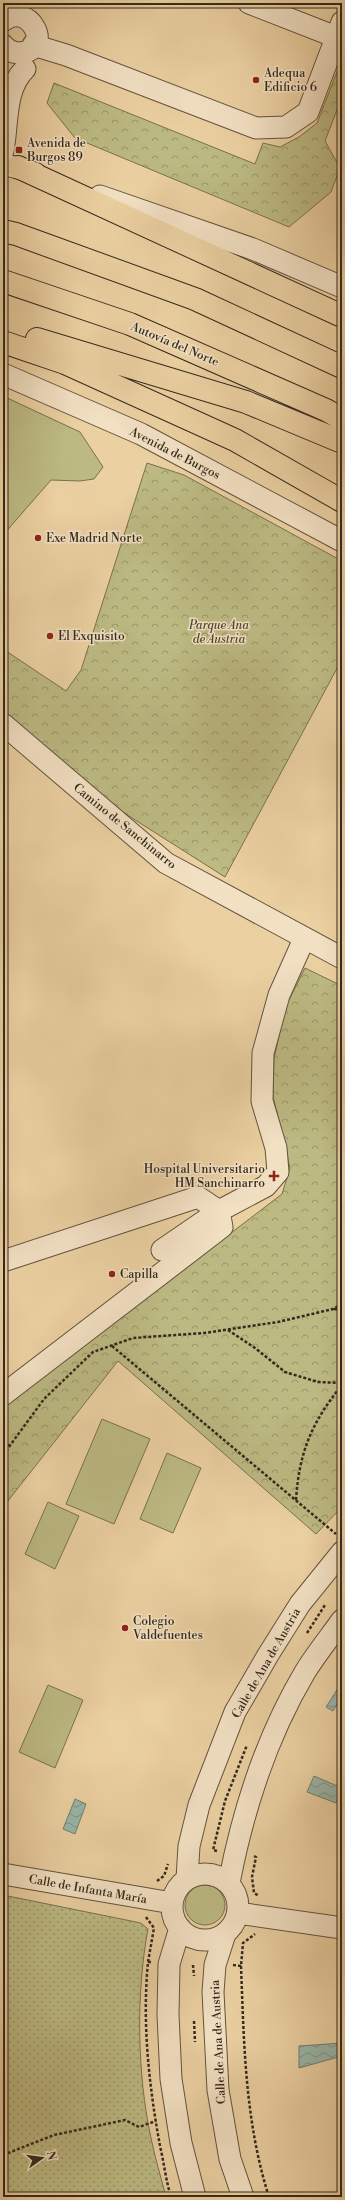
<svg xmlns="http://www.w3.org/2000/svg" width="345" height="2200" font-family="'Libre Bodoni',serif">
  <defs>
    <pattern id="grass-dots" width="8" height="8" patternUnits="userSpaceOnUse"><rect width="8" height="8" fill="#bcb982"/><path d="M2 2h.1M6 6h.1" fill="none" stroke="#9a966a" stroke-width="1.8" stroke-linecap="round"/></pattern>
    <pattern id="park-crowns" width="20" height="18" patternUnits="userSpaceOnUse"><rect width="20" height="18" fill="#bcb982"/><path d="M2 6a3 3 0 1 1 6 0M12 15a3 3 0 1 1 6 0" fill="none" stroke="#9a966a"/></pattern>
    <pattern id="water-waves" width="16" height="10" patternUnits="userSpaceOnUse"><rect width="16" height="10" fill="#99b6aa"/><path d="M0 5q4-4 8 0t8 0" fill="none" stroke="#7e948a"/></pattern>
  </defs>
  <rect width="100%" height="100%" fill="#ebd0a2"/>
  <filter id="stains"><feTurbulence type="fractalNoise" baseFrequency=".005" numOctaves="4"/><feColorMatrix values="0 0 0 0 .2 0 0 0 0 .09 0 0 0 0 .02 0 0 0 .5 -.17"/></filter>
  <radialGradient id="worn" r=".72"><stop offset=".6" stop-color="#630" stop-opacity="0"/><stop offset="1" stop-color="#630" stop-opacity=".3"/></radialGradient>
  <path fill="url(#grass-dots)" stroke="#787150" d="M3,1895L141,1923L148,1929C136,1993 137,2074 151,2138C155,2158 161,2177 166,2197H3Z"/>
  <path fill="url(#park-crowns)" stroke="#787150" d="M342,59V97L325,141L340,168L331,192L289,227L75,138L47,103L54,83L255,164L263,143L280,147L299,137L317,123Z
    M147,463L184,475L342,561V659L225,877L121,811L3,711V649L66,691L81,670Z
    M305,968L342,986V1507L316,1534L118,1361L7,1502L3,1510V1407L282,1194L290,1168L273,1096L274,1059L285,1008Z"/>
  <path fill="#bcb982" stroke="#787150" d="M3,396L80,432L103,467L94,479L80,481L51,480L3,535Z
    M102,1419L150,1439L114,1524L66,1504Z
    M167,1453L201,1468L173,1533L140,1519Z
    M48,1502L79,1516L55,1569L25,1554Z
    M48,1685L83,1700L55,1768L19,1752Z
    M185 1905a20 20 0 1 1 40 0a20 20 0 1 1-40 0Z"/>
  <path fill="url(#water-waves)" stroke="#717e72" d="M342,1682V1696L333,1711L326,1707Z
    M314,1776L342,1788L336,1803L307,1792Z
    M75,1799L86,1804L75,1834L63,1829Z
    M342,2043V2056L299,2068V2046Z"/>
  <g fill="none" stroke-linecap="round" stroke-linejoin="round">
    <defs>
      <path id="minor" d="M249,3L336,37
        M3,21C28,0 56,49 20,53C13,53 7,50 3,45
        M33,45L66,55L256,128L286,127L308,112L342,22
        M3,151C8,125 4,89 25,69
        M3,164L35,173
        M100,196L253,249L342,287
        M3,374L141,434L342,541
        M3,724L166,863L342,958
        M162,1250L219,1211L266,1186L278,1172L276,1148L262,1101L263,1053L279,995L304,939
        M3,1261L198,1197L219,1211L222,1227L3,1395
        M172 1907a33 33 0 1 1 66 0a33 33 0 1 1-66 0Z
        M3,1874L172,1903
        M187,1879L189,1846L199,1805L235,1712L268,1655L300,1604L342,1552
        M229,1883C243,1810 267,1736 305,1672C316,1654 330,1637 342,1620
        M238,1913L342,1928
        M180,1928L169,1964L168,2015L171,2079L181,2143L195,2197
        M225,1934L215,1965L213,1992L218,2090L230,2159L243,2197"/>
      <path id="highway" d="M18,167L342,316
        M3,231L16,234L195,299L342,367
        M3,281L130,324L326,410L342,419
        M37,339L246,402L342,442
        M3,342L65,363L235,440L342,501"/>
    </defs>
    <use href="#minor" stroke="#62533e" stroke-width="23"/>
    <use href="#highway" stroke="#34291d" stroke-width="24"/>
    <path stroke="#34291d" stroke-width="2.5" stroke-dasharray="3 2" stroke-linecap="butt" d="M334,1309L342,1310
      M228,1330L255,1348L285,1372L318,1382L342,1383
      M112,1346L336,1534
      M3,1447L10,1445
      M3,1455L44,1399L93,1352L133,1338L204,1333L278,1322L333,1309L342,1304
      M296,1500C299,1452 312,1422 342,1385
      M307,1633L325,1605
      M217,1851L213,1850L225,1801L247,1745
      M254,1856L256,1857L252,1877L254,1893L259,1896
      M157,1881L164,1876L168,1864
      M146,1917L154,1928L148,1962
      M151,1962H148C142,2023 149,2086 160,2146C164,2163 166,2181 171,2197
      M193,1965L194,1976
      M233,1965L241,1966L243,1943L255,1934
      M241,1966C244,2044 245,2122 269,2197
      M194,2021L195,2042
      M3,2155L54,2135L125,2120L139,2127L156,2121"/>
    <use href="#minor" stroke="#f2e0c3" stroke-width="21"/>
    <use href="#highway" stroke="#ebd0a2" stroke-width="22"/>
  </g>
  <g fill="#8f2418" stroke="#f2e0c3" stroke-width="1.5">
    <circle cx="256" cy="80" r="4"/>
    <rect x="15" y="146" width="8" height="8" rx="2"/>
    <circle cx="38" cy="538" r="4"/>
    <circle cx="50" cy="636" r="4"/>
    <path d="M272 1170h4v4h4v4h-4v4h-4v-4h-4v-4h4z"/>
    <circle cx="112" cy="1274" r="4"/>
    <circle cx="125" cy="1628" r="4"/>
  </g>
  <g text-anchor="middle" stroke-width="3" stroke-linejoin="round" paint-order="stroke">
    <g font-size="12" fill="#34291d" stroke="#f2e0c3" text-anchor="start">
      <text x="264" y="77">Adequa<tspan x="264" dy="14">Edificio 6</tspan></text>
      <text x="27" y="147">Avenida de<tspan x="27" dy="14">Burgos 89</tspan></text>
      <text x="46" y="542">Exe Madrid Norte</text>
      <text x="58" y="640">El Exquisito</text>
      <text x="265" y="1173" text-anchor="end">Hospital Universitario<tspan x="265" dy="14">HM Sanchinarro</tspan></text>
      <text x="120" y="1278">Capilla</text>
      <text x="133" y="1625">Colegio<tspan x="133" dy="14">Valdefuentes</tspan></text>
    </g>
    <g font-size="12" fill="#34291d" stroke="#f2e0c3">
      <text transform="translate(175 344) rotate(23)" y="4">Autovía del Norte</text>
      <text transform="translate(175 453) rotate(27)" y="4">Avenida de Burgos</text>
      <text transform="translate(125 826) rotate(39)" y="4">Camino de Sanchinarro</text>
      <text transform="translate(266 1663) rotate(-60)" y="4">Calle de Ana de Austria</text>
      <text transform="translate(88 1889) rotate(10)" y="4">Calle de Infanta María</text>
      <text transform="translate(218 2042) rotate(-93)" y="4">Calle de Ana de Austria</text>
    </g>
    <g font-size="12" font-style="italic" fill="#4f4631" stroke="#f2e0c3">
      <text x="219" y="629">Parque Ana<tspan x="219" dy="14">de Austria</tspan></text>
    </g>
  </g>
  <rect width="345" height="2200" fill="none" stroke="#ebd0a2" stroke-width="16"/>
  <rect x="4" y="4" width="337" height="2192" fill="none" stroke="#34291d" stroke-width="2"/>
  <rect x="8" y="8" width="329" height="2184" fill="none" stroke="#34291d"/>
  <g transform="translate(42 2158) rotate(76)" stroke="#f2e0c3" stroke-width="3" paint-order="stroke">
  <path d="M0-3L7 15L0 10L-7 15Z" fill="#34291d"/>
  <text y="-6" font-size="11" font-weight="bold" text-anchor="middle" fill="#34291d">N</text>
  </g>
  <rect width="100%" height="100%" filter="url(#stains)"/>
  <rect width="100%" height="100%" fill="url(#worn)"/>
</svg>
